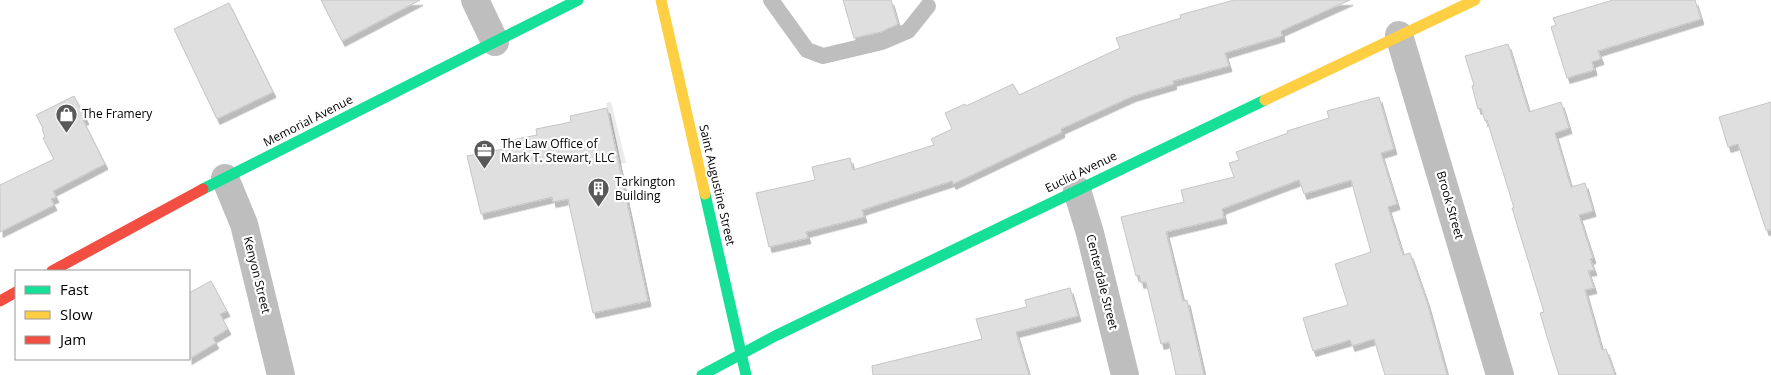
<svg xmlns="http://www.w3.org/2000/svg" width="1771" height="375" font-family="'Open Sans',sans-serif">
  <defs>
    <filter id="shadow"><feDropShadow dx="3" dy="5.5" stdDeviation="0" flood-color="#0004"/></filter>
  </defs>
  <rect width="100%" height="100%" fill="#fff"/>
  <path fill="#ebebeb" d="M611,102L626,163L620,164L606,103Z"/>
  <path fill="#dfdfdf" stroke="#c6c6c6" filter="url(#shadow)" d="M321,0H420L342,41Z
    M843,0H891L898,24L881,32L854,38Z
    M1234,0H1350L1281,31L1282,36L1225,53L1229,66L1173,81L1174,84L1133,96L1061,129L1062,132L953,184L952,181L862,210L864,217L806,232L808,238L769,247L756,193L815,180L812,167L850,158L853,170L934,145L931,139L952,129L945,113L965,104L966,106L1013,84L1019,95L1120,48L1116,38L1181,18L1180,15Z
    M1613,0H1695L1701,19L1598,51L1601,59L1592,62L1594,70L1567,78L1551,27L1556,25L1553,18Z
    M229,3L273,92L217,119L174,29Z
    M1508,44L1529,112L1561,102L1569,128L1555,133L1571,187L1585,183L1593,211L1579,215L1593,258L1590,259L1594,270L1588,271L1594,288L1585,290L1602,350L1606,349L1615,375H1559L1551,350L1540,313L1544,312L1512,208H1514L1487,120L1485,121L1481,108L1478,109L1472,86L1474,85L1465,56Z
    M74,96L86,119L83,120L105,164L53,191L56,197L51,199L54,205L0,232V185L54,159L43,138L45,137L42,129L43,128L36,115Z
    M1379,97L1394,149L1381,153L1397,204L1388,207L1403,255L1410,253L1427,302L1447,375H1385L1374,339L1352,346L1350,340L1313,351L1303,318L1348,305L1335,264L1371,252L1351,180L1304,194L1299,180L1222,209L1224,218L1166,232L1183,301L1187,300L1204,375H1176L1169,342L1161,344L1146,282L1141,283L1139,275L1136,276L1121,217L1184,202L1181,190L1234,177L1229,163L1239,160L1236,152L1288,133L1287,131L1329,118L1327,111Z
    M1771,102V230H1766L1738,144L1728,147L1719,117Z
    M607,108L648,301L593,313L568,199L553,202L552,197L481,214L467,156L504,149L502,142L537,135L536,129L571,122L570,116Z
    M211,281L227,311L220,314L228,329L213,338L216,343L189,359V293Z
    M1070,288L1078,316L1016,332L1029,375H873L872,366L982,339L976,319L1027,307L1025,300Z"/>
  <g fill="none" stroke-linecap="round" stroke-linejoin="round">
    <path stroke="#bebebe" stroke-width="16" d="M771,0L807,50L823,56L882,42L908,31L928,6"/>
    <path stroke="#bebebe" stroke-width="28" d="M475,0L495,42
      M1399,35L1500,375
      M225,178L244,224L281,375
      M1077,190L1090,233L1125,375"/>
    <path stroke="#16e098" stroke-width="11" d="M203,189L578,0
      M705,194L746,375
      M702,375L775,336L1265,100"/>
    <path stroke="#ffcf43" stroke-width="11" d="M661,0L705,194
      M1265,100L1475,0"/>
    <path stroke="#f24e42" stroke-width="11" d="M52,271L203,189
      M0,301L16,292"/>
  </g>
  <defs>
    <symbol id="shop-pin" viewBox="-11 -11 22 30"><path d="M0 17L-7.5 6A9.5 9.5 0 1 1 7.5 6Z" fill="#595959" stroke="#fff"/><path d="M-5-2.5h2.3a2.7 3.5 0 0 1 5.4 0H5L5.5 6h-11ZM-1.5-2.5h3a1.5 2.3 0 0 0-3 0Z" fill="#fff"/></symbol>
    <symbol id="office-pin" viewBox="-11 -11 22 30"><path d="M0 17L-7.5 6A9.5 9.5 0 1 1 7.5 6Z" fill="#595959" stroke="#fff"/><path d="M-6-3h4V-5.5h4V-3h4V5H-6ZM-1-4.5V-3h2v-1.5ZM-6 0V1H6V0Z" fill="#fff"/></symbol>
    <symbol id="building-pin" viewBox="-11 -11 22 30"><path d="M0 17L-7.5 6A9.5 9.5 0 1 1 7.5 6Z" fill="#595959" stroke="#fff"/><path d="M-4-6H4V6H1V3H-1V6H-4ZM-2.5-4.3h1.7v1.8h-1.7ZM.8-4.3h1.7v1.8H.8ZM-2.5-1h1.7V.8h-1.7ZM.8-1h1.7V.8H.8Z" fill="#fff"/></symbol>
  </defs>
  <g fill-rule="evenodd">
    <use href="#shop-pin" x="54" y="102" width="25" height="34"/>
    <use href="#office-pin" x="472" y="138" width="25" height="34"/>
    <use href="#building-pin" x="586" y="176" width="25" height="34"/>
  </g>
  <g text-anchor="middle" stroke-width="4.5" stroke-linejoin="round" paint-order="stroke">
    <g font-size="12" fill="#000" stroke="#fff" text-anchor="start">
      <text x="82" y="118">The Framery</text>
      <text x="501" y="148">The Law Office of<tspan x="501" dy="14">Mark T. Stewart, LLC</tspan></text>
      <text x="615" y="186">Tarkington<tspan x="615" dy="14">Building</tspan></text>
    </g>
    <g font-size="12" fill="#000" stroke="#fff">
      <text transform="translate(308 121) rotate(-27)" y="4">Memorial Avenue</text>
      <text transform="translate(1081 172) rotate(-26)" y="4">Euclid Avenue</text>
      <text transform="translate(717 185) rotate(77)" y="4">Saint Augustine Street</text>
      <text transform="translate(1450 205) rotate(74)" y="4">Brook Street</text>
      <text transform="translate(257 275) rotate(76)" y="4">Kenyon Street</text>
      <text transform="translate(1102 282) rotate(76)" y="4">Centerdale Street</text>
    </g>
  </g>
  <rect x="15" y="270" width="175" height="90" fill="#ffffff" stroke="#999999"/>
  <rect x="25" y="286" width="25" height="8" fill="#16e098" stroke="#999999"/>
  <text x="60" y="295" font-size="15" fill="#000000">Fast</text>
  <rect x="25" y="311" width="25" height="8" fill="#ffcf43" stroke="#999999"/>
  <text x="60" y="320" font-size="15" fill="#000000">Slow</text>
  <rect x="25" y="336" width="25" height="8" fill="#f24e42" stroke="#999999"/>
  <text x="60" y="345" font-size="15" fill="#000000">Jam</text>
</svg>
